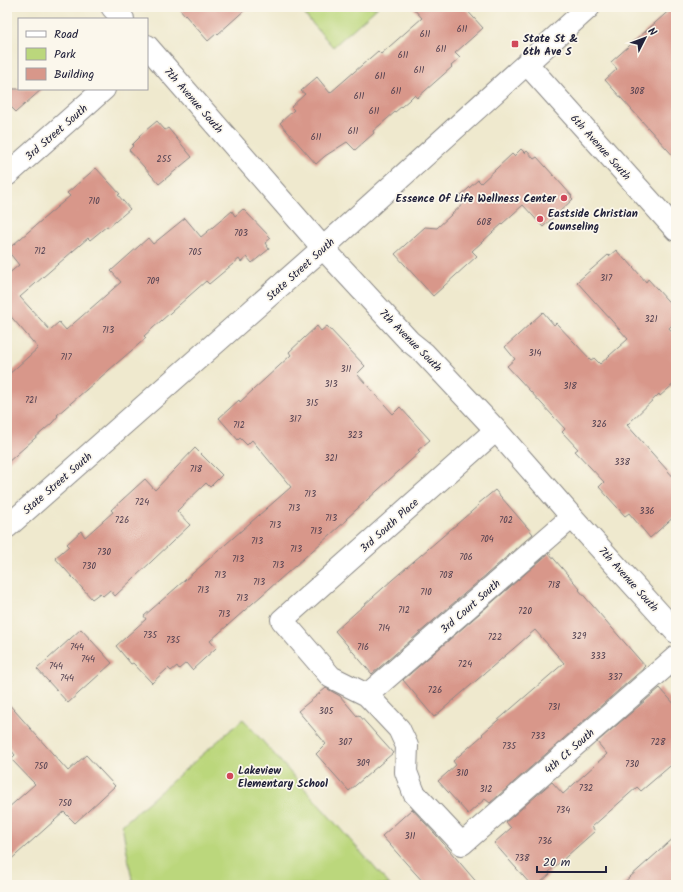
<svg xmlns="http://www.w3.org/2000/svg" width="683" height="892" font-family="Kalam,sans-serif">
  <rect width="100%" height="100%" fill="#fbf7ec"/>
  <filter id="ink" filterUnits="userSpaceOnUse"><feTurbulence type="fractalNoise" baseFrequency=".025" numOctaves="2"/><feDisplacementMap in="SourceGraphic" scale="8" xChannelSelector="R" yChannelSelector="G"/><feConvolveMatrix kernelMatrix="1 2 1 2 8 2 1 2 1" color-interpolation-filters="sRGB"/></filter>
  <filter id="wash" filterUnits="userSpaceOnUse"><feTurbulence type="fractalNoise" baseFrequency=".012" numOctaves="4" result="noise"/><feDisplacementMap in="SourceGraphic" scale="16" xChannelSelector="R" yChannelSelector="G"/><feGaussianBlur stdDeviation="0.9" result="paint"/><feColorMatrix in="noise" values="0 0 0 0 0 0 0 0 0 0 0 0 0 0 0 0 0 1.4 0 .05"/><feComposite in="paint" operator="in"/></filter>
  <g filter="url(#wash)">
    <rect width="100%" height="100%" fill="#efe9ce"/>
    <path fill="#bbd77c" stroke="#6e7c5c" d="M298,7H378L333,47Z
      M243,719L390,885H133L122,825Z"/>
    <g id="blocks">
      <path fill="#d8978a" d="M178,7H248L218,34L217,33L208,41Z
        M412,7H464L483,28L455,53L460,58L451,66L452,67L417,98L414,95L409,100L373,131L374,133L355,150L347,142L325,156L316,164L280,123L294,110L291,107L305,94L301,91L317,77L330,93L378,51L381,54L422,18Z
        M673,7H676V159L605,80L617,69L611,62Z
        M7,89H42L16,112L7,103Z
        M157,121L165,130L168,128L192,157L159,184L129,150L133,146L132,145L140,137L139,136Z
        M521,149L525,153L527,151L534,159L537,157L572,196L571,197L573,199L543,227L523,205L472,251L477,256L433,296L395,254L425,227L437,228L465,202L460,196L478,180L481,183L512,154L514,156Z
        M96,168L120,194L118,195L130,209L109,227L107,226L90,240L88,238L20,297L50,330L59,322L66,330L121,282L111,271L148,238L153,244L185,218L201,237L232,211L235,216L243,209L271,238L265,243L269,249L252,263L247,257L241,262L239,259L209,284L206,281L144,336L146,338L57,415L58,416L52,423L7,463V376L38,348L7,312V275L19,265L7,250L70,196L67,193Z
        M616,250L626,261L627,260L646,282L648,279L676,310V321L669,328L676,336V382L660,396L659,394L627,425L676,480V515L650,538L629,513L625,516L599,487L604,482L575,451L578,449L562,432L565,429L507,366L515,359L505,347L543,312L554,325L556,323L591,360L594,358L600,364L628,339L577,282L608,255L609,256Z
        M317,326L321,331L327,326L365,366L357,374L393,414L400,407L430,440L418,450L420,452L346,519L347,520L210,641L216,648L192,670L186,663L179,669L177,666L171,671L168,668L152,683L133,663L131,664L116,646L146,619L144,616L291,487L252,440L247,445L240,438L238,440L219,418L239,400L240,402L291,355L289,352Z
        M195,448L222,475L210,487L206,483L177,511L190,525L115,596L110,590L103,596L100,593L92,599L55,558L69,546L67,544L81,531L85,537L113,512L111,510L145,479L155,490Z
        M495,490L533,534L372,674L335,631L392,580L479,505L478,504Z
        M549,553L580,589L579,590L645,666L643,668V669L490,803L485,799L468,814L438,781L456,765L453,761L483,735L482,734L564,663L535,630L434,717L403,680Z
        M81,629L112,663L68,703L37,669Z
        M326,688L340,696L357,716L359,715L393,753L349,791L316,754L326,744L298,711Z
        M660,688L676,706V761L641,791L637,787L592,827L595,831L549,872L550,874L538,885H531L494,843L511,828L506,822L552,782L563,794L607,754L597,742Z
        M7,702L68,771L86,755L115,786L75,823L64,812L7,863V809L35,784L11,759L15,755L7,745Z
        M412,809L437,836L479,885H426L406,863L382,836Z
        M676,836V885H621Z"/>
    </g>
  </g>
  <g filter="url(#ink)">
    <use href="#blocks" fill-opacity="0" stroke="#888684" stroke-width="1"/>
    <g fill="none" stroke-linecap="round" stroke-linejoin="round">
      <defs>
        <path id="minor" d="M112,7L123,19
          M147,46L323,248L409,341L424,353L496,430L572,517L676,632
          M527,64L676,230
          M7,175L104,89
          M496,430L282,620L331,677L367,695L399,729L407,746L406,772L414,793L462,844L676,657
          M367,695L572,517"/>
        <path id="tertiary" d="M7,527L323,248L589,7"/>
      </defs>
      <use href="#minor" stroke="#888684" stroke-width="24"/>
      <use href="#tertiary" stroke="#888684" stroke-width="24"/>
      <use href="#minor" stroke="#fff" stroke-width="22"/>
      <use href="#tertiary" stroke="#fff" stroke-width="22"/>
    </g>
  </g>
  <g fill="#d1495b" stroke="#fbf7ec" stroke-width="1.5">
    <rect x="511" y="40" width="8" height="8" rx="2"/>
    <circle cx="564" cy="198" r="4"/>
    <circle cx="540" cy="219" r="4"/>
    <circle cx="230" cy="776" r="4"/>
  </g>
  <g text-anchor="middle" stroke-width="3.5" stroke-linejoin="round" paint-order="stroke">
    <g font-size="9" fill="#503f4f">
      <text x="462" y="32">611</text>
      <text x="425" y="37">611</text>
      <text x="441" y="52">611</text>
      <text x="403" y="58">611</text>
      <text x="419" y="73">611</text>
      <text x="380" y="79">611</text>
      <text x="396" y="94">611</text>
      <text x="637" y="94">308</text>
      <text x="359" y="99">611</text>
      <text x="374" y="114">611</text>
      <text x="353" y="134">611</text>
      <text x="316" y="140">611</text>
      <text x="164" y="162">255</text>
      <text x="94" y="204">710</text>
      <text x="484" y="225">608</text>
      <text x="241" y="236">703</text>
      <text x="40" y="254">712</text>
      <text x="195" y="255">705</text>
      <text x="606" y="281">317</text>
      <text x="153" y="284">709</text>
      <text x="651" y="322">321</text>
      <text x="108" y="333">713</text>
      <text x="535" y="356">314</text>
      <text x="66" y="360">717</text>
      <text x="346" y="372">311</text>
      <text x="331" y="387">313</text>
      <text x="570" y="389">318</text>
      <text x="31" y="403">721</text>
      <text x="312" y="406">315</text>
      <text x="295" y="422">317</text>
      <text x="599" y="427">326</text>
      <text x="239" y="428">712</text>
      <text x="355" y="438">323</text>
      <text x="331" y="461">321</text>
      <text x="622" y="465">338</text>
      <text x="196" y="472">718</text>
      <text x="310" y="497">713</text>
      <text x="142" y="505">724</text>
      <text x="294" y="511">713</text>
      <text x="647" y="514">336</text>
      <text x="331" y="521">713</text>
      <text x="122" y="523">726</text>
      <text x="506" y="523">702</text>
      <text x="275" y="528">713</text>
      <text x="316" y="534">713</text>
      <text x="487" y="542">704</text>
      <text x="257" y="544">713</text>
      <text x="296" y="552">713</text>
      <text x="104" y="555">730</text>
      <text x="466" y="560">706</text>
      <text x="238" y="562">713</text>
      <text x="278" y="568">713</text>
      <text x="89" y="569">730</text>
      <text x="220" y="578">713</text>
      <text x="446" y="578">708</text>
      <text x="259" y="585">713</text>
      <text x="554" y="588">718</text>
      <text x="203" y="593">713</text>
      <text x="426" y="595">710</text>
      <text x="242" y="601">713</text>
      <text x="404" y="613">712</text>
      <text x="525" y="614">720</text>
      <text x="224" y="617">713</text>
      <text x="384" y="631">714</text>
      <text x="150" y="638">735</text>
      <text x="579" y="639">329</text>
      <text x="495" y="640">722</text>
      <text x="173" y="643">735</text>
      <text x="77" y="650">744</text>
      <text x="363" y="650">716</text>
      <text x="598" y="659">333</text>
      <text x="88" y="662">744</text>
      <text x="465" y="667">724</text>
      <text x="56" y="669">744</text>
      <text x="615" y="680">337</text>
      <text x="67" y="681">744</text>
      <text x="435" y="693">726</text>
      <text x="554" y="710">731</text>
      <text x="326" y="714">305</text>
      <text x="538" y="739">733</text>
      <text x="345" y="745">307</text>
      <text x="658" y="745">728</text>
      <text x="509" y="749">735</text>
      <text x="363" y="766">309</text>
      <text x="632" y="767">730</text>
      <text x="41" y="769">750</text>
      <text x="462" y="776">310</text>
      <text x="586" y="791">732</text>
      <text x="486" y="792">312</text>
      <text x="65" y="806">750</text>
      <text x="563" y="813">734</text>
      <text x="410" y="839">311</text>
      <text x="545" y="844">736</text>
      <text x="522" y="861">738</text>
    </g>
    <g font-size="11" font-weight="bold" fill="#22223b" stroke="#fbf7ec" text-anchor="start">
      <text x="523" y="42">State St &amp;<tspan x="523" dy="13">6th Ave S</tspan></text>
      <text x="556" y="202" text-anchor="end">Essence Of Life Wellness Center</text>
      <text x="548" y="217">Eastside Christian<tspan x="548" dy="13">Counseling</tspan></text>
      <text x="238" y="774">Lakeview<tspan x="238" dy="13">Elementary School</tspan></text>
    </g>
    <g font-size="11" fill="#22223b" stroke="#fbf7ec">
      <text transform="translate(194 100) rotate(49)" y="4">7th Avenue South</text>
      <text transform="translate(56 132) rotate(-41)" y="4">3rd Street South</text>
      <text transform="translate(601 147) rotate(48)" y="4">6th Avenue South</text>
      <text transform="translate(300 269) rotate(-42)" y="4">State Street South</text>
      <text transform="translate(411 340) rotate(45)" y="4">7th Avenue South</text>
      <text transform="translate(57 483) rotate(-41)" y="4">State Street South</text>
      <text transform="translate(389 525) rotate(-42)" y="4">3rd South Place</text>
      <text transform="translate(629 579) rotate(48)" y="4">7th Avenue South</text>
      <text transform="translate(470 606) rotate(-41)" y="4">3rd Court South</text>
      <text transform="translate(569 751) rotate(-41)" y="4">4th Ct South</text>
    </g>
  </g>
  <rect width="683" height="892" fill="none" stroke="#fbf7ec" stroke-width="24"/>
  <rect x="18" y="18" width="130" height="72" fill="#fbf7ec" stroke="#a4a2a5"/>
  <rect x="26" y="31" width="20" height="6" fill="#ffffff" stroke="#a4a2a5"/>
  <text x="54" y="38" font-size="12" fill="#22223b">Road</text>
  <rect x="26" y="48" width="20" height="12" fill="#bbd77c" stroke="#a4a2a5"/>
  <text x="54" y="58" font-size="12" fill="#22223b">Park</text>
  <rect x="26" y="68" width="20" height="12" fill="#d8978a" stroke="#a4a2a5"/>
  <text x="54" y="78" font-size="12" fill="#22223b">Building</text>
  <g transform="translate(645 38) rotate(48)" stroke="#fbf7ec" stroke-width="3" paint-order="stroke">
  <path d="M0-3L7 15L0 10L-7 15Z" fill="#22223b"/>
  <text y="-6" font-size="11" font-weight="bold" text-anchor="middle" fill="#22223b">N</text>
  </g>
  <path d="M537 866v6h69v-6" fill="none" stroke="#22223b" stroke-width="2"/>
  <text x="543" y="866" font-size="12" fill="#22223b" stroke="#fbf7ec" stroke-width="3" paint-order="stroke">20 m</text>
</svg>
